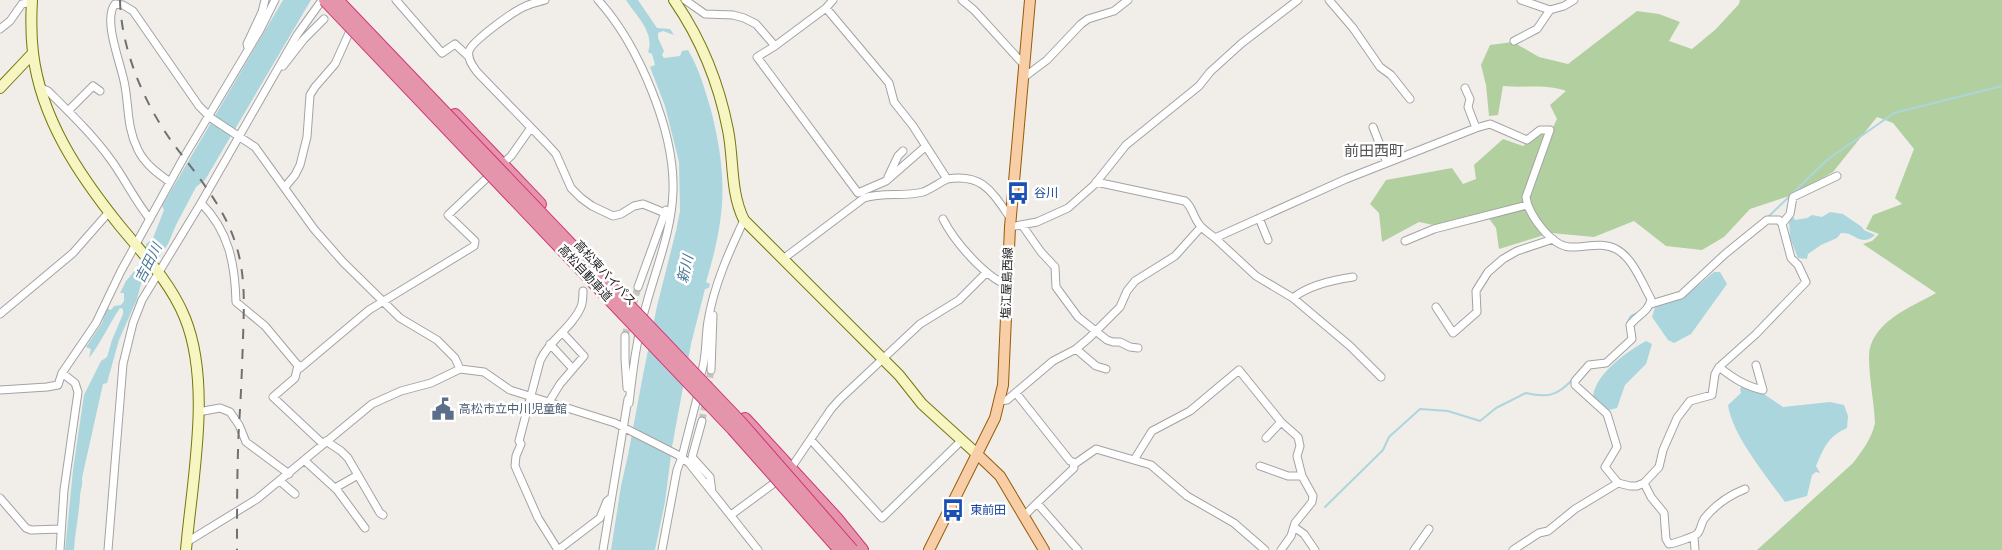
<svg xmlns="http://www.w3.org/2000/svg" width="2002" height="550" font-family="Poppins,'Noto Sans JP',sans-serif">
  <rect width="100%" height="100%" fill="#f1eee9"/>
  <path fill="#b2cfa0" d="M1740,0H2002V550H1757L1853,463C1862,451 1872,438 1875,423C1874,401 1869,379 1869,357C1869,323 1911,307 1936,293L1863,244L1872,241L1879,234L1866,229L1873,215L1902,204L1895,198L1914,149L1893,123L1877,117L1833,172L1795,194L1750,209L1724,237L1702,250L1666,246L1634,221L1594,237L1551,233L1499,249L1496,228L1485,213L1438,226L1419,222L1382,242L1379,213L1370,204L1386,180L1452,168L1463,184L1476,179L1474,165L1503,139L1523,146L1539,134L1552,129L1557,119L1550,105L1566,91C1546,84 1524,88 1503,86L1498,115L1489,116L1486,85L1481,65L1490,45L1513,42L1539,57L1568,64L1637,11L1659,14L1680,22L1669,41L1692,49L1716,29L1739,4Z"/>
  <path fill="#acd6dd" d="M283,0H311L205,180L196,187L176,225L168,244L141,284L137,299L119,340L107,383L103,384L82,478C83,486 80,490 80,497C79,515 75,532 74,550H65L73,470L84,395L101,361L107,357L112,340L123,314V309L120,308C109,324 101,343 89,358L91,349L86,347L102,323L107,308L111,310L114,306L121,305L124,301V293H120L126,281L141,263L146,244L153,238L164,210L162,206Z
    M626,0H638L657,28L670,29L674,35L663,31L658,33V38L664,51L662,55L664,58L680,56L682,51L688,50C699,68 705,90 711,110C728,178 726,216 706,282L710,284L709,288L705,289L691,344L672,447L665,502L655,550H611L621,486L628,455L643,375L657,306L676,231L680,211L679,162L665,106L650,67L655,65L652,54L648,52C655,32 636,16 626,0Z
    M1830,212L1843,214L1862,227L1864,230L1875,235C1860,248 1856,232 1841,233L1837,238L1821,245L1808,254L1807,259L1798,258L1790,238L1789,222L1793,217L1795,220L1807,218L1812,215L1822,217Z
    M1714,272H1720L1727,284L1691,334L1674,343L1668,340L1652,317L1655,307L1683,298Z
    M1646,341L1652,344L1646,364L1625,385L1617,408L1609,410L1593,396C1596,373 1628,351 1646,341Z
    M1742,386L1764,394L1783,407L1830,402L1844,405L1848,416L1847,428C1827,437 1824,448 1816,466L1820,473L1816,472L1812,475L1807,496L1785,502C1767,477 1732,435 1728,405L1741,393L1740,389Z"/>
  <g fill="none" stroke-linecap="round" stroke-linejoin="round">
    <path stroke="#acd6dd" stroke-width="2" d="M1768,217L1827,160L1894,113L2002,86
      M1627,323L1631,316L1638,313
      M1325,507L1383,450L1389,437L1420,409L1448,411L1480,421L1496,408L1526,393C1547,398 1557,396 1572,380"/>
    <path stroke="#c8c5c1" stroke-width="7" stroke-dasharray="7 3.5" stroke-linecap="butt" d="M625,336L638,287
      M708,388L711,370
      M702,421L706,399"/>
    <defs>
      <path id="street" d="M396,0L442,53L455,44L469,57
        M545,0C539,2 532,3 526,6C515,10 472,41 469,51C467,59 473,66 477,72L546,143L556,154L571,188L581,198L592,206L613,216L621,214L634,206L643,204L665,213
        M598,0C638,44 675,131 673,191C672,229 657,266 647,302C637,335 633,369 629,403
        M685,0L705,14L733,15L744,18L756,24L775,46L826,8L833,0
        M962,0L974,10L1025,66
        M1329,0L1353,28L1380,67L1391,75L1410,99
        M1521,0L1550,10
        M320,3L297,35L201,203C229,231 235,264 236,302L265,326L300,368L369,310L474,246L475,241L448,215L492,173
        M826,8L889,83L894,102L913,126L947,179C983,173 992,192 1011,219
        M0,29L10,21L22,4L32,2
        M1514,41L1537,29L1550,10L1564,6L1574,0
        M775,46L757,57L858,193L886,181L925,147
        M248,48L247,44L262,12L265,0
        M283,66L304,39L324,19
        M1023,78L1047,60L1081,24L1088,19L1114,11L1128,0
        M41,88L48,91C70,113 93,135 111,160C125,179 135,201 150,219
        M1465,88L1470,99L1468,107L1476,128
        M68,111L93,86L100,91
        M1373,127L1387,163
        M500,166L511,156L530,129
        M888,177L898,156L903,151
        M170,182C157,173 145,164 138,150C127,128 129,109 125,86C122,66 102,20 115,4L123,5L133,11L199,106L211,118L255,147L314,229L343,262L400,318L437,340L455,358L460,369
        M1096,182L1185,201C1192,207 1192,213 1197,221C1201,229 1209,233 1215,238L1346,179L1476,128L1490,124L1527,140L1540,130H1550L1526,197C1528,214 1551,246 1570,247C1585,248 1601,241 1616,249C1633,258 1642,283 1651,299C1649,312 1637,315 1630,325L1632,339L1606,363L1589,365L1575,381V385L1607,414L1617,447L1605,467L1618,483L1630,486H1637L1644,483L1659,467L1663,450L1677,418L1690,401L1712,395L1715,374L1719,367L1756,334L1806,282L1798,265L1791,258L1782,224L1790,214L1793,197L1837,176
        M285,187L295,175L300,165L307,137L310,95L315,87L335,64L349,33
        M1259,218L1268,240
        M943,219C954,241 984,276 1007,285
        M1022,225L1041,252L1055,267L1056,287L1078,317L1107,340L1113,342H1120L1130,347L1138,348
        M1010,227L1037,222L1068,208L1094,185L1126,145L1199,86L1210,72L1242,43L1298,0
        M1215,238L1256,276L1293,298C1309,285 1332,280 1353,277
        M1405,241L1434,229L1527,205
        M783,259L864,198C883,192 904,197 923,192C931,189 939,183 947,179
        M638,287L666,210
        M1293,298L1350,346L1381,377
        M1651,304L1681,295L1725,254L1767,220H1779L1782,224
        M1436,307L1453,333L1477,312L1476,291L1488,272L1503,259L1517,251L1553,239
        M0,314L73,253L109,212
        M625,336V359L627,388
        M550,344L573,369
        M1076,349L1096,366L1106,369
        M298,365L295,378L273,397L323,444
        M1719,367C1733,378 1745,386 1763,390L1756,365
        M711,370L713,315
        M701,374C707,357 705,338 708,321C714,285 729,252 744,220
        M0,390L47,387L58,385L62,373L96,323L121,271L184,157L260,30L275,0
        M1016,393L1070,461L1076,463L1096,449L1151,465L1187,496L1234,523L1265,550
        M1000,401L1007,400L1053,361L1076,349L1089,338L1120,307L1127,291L1135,281L1175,256L1201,227
        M549,402L560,384L584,356L562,332
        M198,412L220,408L230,412L239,425L246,442L289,474
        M702,421L692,457L710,477L712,492
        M1281,422L1298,437L1300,446L1297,456L1302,476L1313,496L1312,502L1295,523L1291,536L1281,550
        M811,440L882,518L962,440
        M326,441L341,451L348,458L380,513L383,515
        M304,460L337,490L365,528
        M1134,460L1152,431L1190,411L1239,370L1281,422L1266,438
        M1260,466L1288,476H1302
        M789,471L831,409L840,399L920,324L959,300L986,273
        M280,481L295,494
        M1644,483L1651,497L1664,513L1666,539L1669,544C1673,544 1696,536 1698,533C1701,529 1701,524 1704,519C1714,506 1730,495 1745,489
        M335,488L358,475
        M0,498L26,528L31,530L61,529
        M1037,503L1074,468L1073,463
        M731,515L781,478
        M1024,516L1037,503L1078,550
        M1294,527L1304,534L1315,550
        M1694,537L1695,550
        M187,542L257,499L372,404L401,391L431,383L460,369L484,372L510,390L615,423L678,455L689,463L758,550
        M60,550L64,490L78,392L75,383L62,373
        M108,550L123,364L133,323L142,300L201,203
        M558,550L538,518L515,466L516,456L521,444L519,441L540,361C549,340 572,328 581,307C583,302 583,296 583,291
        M558,550L600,518L607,501L611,498
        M603,550L628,399
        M662,550L677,470L682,457L697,398
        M1414,550L1429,529
        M1513,550L1539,533L1548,531L1575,509L1618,483"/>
      <path id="secondary" d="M32,0C31,17 31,36 33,53C41,119 79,175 120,226C144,255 171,283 185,318C212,385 192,480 186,550
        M674,0C701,39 719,84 728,130C734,160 730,192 744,220L899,375L922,404L977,454
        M0,88L33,53"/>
      <path id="primary" d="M977,454L1000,476L1044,550
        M929,550L995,418L1003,385L1010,227L1030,0"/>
      <path id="highway" d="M455,115L540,204
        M745,419L836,518L862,550"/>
    </defs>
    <use href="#street" stroke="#a3a3a3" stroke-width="9"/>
    <use href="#secondary" stroke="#75770a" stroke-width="12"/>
    <use href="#primary" stroke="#985b07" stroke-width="12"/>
    <use href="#highway" stroke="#d43178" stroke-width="14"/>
    <use href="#street" stroke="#fff" stroke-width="7"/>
    <use href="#secondary" stroke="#f7f5c1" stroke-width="10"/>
    <use href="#primary" stroke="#f8cea7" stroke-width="10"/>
    <use href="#highway" stroke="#e495ab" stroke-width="12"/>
    <path stroke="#707070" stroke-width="2" stroke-dasharray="10 10" stroke-linecap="butt" d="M120,0C121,50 145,106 175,146C197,175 224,207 235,242C246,274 244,305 243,339C242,368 241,397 239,425C237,467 237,508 237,550"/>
    <defs>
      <path id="highway-bridge" d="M325,0L733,429L840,550
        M337,0L740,422L852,550"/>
    </defs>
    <use href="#highway-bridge" stroke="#d43178" stroke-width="14" stroke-linecap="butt"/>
    <use href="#highway-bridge" stroke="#e495ab" stroke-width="12"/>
  </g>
  <defs>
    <symbol id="bus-bare" viewBox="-9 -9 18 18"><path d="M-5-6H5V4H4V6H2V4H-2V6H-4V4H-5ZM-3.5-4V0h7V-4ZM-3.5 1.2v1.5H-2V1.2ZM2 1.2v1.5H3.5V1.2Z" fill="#1a4fb4" stroke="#fff" stroke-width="2.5" paint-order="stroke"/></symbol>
    <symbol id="civic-bare" viewBox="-9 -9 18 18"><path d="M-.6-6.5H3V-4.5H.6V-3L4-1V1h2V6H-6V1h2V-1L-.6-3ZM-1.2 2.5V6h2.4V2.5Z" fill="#5c6f8a" stroke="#fff" stroke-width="2.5" paint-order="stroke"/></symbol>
  </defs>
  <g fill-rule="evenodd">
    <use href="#bus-bare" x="1002" y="177" width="32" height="32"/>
    <use href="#civic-bare" x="427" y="393" width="32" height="32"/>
    <use href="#bus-bare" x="937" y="494" width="32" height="32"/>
  </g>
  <g text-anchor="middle" stroke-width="5" stroke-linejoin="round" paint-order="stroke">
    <g font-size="12" fill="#164399" stroke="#fff" text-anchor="start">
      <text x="1034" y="197">谷川</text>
      <text x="970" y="514">東前田</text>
    </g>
    <g font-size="12" fill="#222" stroke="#fff">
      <text transform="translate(585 273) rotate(47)" y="4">高松自動車道</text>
      <text transform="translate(605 273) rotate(47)" y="4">高松東バイパス</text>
      <text transform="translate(1007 283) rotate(-88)" y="4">塩江屋島西線</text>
    </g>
    <g font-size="12" fill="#4e5e75" stroke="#fff" text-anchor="start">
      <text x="459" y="413">高松市立中川児童館</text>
    </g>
    <g font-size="14" font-style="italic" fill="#477696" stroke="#fff">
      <text transform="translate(148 263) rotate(-63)" y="5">吉田川</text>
      <text transform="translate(685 269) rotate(-77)" y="5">新川</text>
    </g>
    <g font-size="15" fill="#555" stroke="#fff">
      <text x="1374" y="156">前田西町</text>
    </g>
  </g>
</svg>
